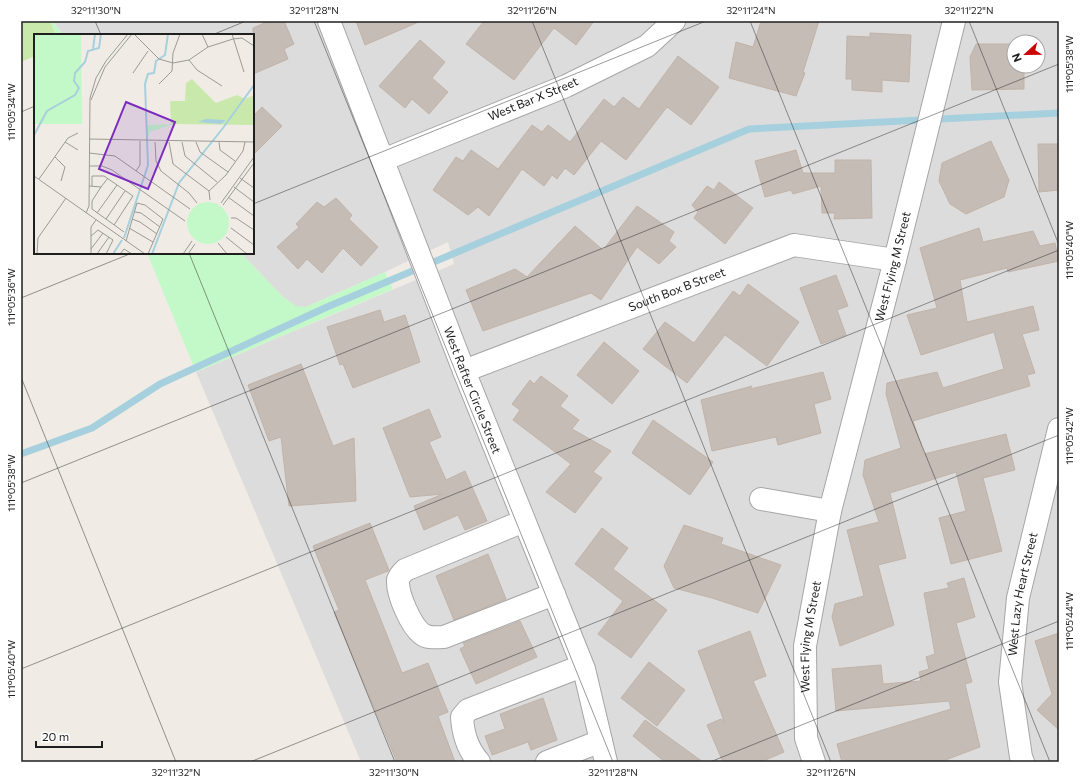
<svg xmlns="http://www.w3.org/2000/svg" width="1080" height="783" font-family="Commissioner,sans-serif">
  <rect width="100%" height="100%" fill="#f0ece5"/>
  <path fill="#dddcdc" fill-rule="evenodd" d="M53,21H1059V762H361L196,372L454,264L448,242L385,272L306,307H296L282,296L241,253H253V35H63ZM1014,42H1038V66H1014Z"/>
  <path fill="#c9e9ac" d="M21,21H50L56,35H35V56L21,62Z"/>
  <path fill="#c3f9c8" d="M50,21H53L63,35H56Z
    M147,253H241L282,296L296,306L306,307L385,272L393,289L196,372Z"/>
  <g fill="none" stroke-linecap="round" stroke-linejoin="round">
    <path stroke="#a6d0dd" stroke-width="7" d="M21,454L92,428L160,384L327,307L749,129L1059,113"/>
  </g>
  <path fill="#c4bcb5" stroke="#c1b3a8" d="M269,21H284L294,44L284,49L288,59L253,74V28Z
    M356,21H421L365,45Z
    M484,21H594L576,45L554,28L514,80L466,44Z
    M761,21H819L803,72L805,73L796,96L729,78L736,42L753,47Z
    M870,33L911,35L909,82L882,80V92L852,90V79H846L847,36L870,37Z
    M420,40L445,62L432,78L448,92L429,114L412,99L405,108L379,86Z
    M976,44H1014V66H1024V89L972,90L970,57Z
    M678,56L719,87L691,125L667,107L626,160L601,141L574,175L565,168L557,179L552,175L544,186L522,169L489,216L478,207L468,215L433,190L456,157L463,161L471,150L498,169L532,125L542,132L548,125L570,142L604,99L614,107L623,97L639,109Z
    M262,107L282,126L253,155V116Z
    M991,141L1009,180L1004,197L966,214L950,204L939,181L942,163Z
    M1038,144H1059V190L1039,192Z
    M796,150L803,173H835V160H871L872,218L834,219L835,213H822L821,186L793,194L791,190L765,197L755,161Z
    M719,182L753,208L725,244L694,218L698,212L692,205L707,186L714,190Z
    M336,198L352,215L349,219L378,247L361,266L343,248L322,273L307,259L298,269L277,247L299,227L296,224L317,202L324,207Z
    M637,206L674,232L669,241L676,247L659,264L637,247L601,300L591,293L483,331L466,290L515,269L527,277L575,226L603,250Z
    M979,228L983,242L1033,231L1040,246L1055,243L1059,261L1008,272L1007,268L960,280L967,322L1033,306L1039,330L1022,334L1035,373L1027,375L1030,386L913,421L924,454L1006,434L1015,470L983,478L1002,551L951,564L939,518L966,511L956,472L890,493L906,558L878,565L894,625L840,646L832,617L835,604L864,596L847,530L879,522L863,475L865,460L901,448L886,394L887,383L937,372L943,388L1004,369L994,332L921,355L907,315L937,308L920,248Z
    M836,275L848,306L837,310L846,335L821,344L800,288Z
    M748,284L799,322L767,366L725,335L687,383L643,349L665,322L694,343L733,291L740,296Z
    M380,310L384,322L405,315L420,362L353,388L343,364L340,365L327,327Z
    M604,342L639,371L612,404L577,375Z
    M301,364L333,446L354,438L356,501L289,506L281,437L269,441L248,385Z
    M823,372L831,399L814,404L821,433L778,445L776,437L712,451L701,400L752,386L750,389Z
    M541,376L568,396L560,406L579,420L572,429L611,451L593,472L602,478L575,513L546,492L571,464L513,420L520,410L512,404L530,380L534,384Z
    M429,409L441,437L429,442L446,480L465,471L487,521L465,530L458,515L424,530L414,506L443,494L410,497L383,428Z
    M653,420L713,462L690,495L632,453Z
    M370,523L389,570L388,571L365,580L402,673L428,663L448,712L438,716L455,762H397L334,612L339,610L313,546Z
    M684,525L723,538L721,544L781,565L758,613L712,598L674,588L664,566Z
    M602,528L628,548L613,569L667,610L631,658L598,634L623,601L575,564Z
    M488,554L506,599L454,620L436,576Z
    M964,578L975,617L956,623L972,682L965,684L980,747L940,762H842L837,744L951,709L949,701L836,711L832,669L881,665L883,684L921,681L919,672L929,669L926,657L935,654L924,593L949,588L947,583Z
    M520,621L537,657L476,684L460,649L465,646L463,643Z
    M750,631L766,676L753,681L784,752L761,762H723L707,725L721,719L724,721L698,651Z
    M1059,633V730L1037,710L1052,694L1035,641Z
    M649,662L685,690L657,726L621,698Z
    M543,698L557,740L531,750L528,742L492,755L485,736L505,729L500,714Z
    M645,720L703,762H665L633,736Z"/>
  <g fill="none" stroke-linecap="round" stroke-linejoin="round">
    <defs>
      <g id="minor">
        <path id="s1" d="M329,21L464,371L584,669L606,762"/>
        <path id="s2" d="M383,160L566,86L647,46L674,21"/>
        <path id="s3" d="M464,371L794,245L895,260"/>
        <path d="M761,499L830,511"/>
        <path d="M524,521L405,570C402,573 399,576 398,580C397,594 411,626 422,634C429,639 436,637 444,637L554,594"/>
        <path d="M479,762C467,748 463,734 462,717L468,710L582,666"/>
        <path d="M547,762L601,741"/>
        <path id="s4" d="M814,762L806,738L805,646L830,511L895,260L954,21"/>
        <path id="s5" d="M1023,762L1021,757L1010,682L1018,598L1059,429"/>
      </g>
    </defs>
    <use href="#minor" stroke="#a6a6a6" stroke-width="24"/>
    <use href="#minor" stroke="#fff" stroke-width="22"/>
  </g>
  <path fill="none" stroke="#1f1f1f" stroke-width="1" stroke-opacity="0.45" d="M95,21L101,35M314,21L613,762M532,21L831,762M750,21L1050,762M969,21L1059,245M212,35L246,21M21,112L35,106M253,204L706,21M189,253L395,762M21,298L132,253M21,377L176,762M21,483L1059,64M21,669L1059,250M250,762L1059,435M710,762L1059,621"/>
  <g text-anchor="middle" stroke-width="3" stroke-linejoin="round" paint-order="stroke">
    <g font-size="12" fill="#1f1f1f" stroke="#fff">
      <text dy="4" stroke="none"><textPath href="#s2" startOffset="162">West Bar X Street</textPath></text>
      <text dy="4" stroke="none"><textPath href="#s4" startOffset="507">West Flying M Street</textPath></text>
      <text dy="4" stroke="none"><textPath href="#s3" startOffset="228">South Box B Street</textPath></text>
      <text dy="4" stroke="none"><textPath href="#s1" startOffset="396">West Rafter Circle Street</textPath></text>
      <text dy="4" stroke="none"><textPath href="#s5" startOffset="170">West Lazy Heart Street</textPath></text>
      <text dy="4" stroke="none"><textPath href="#s4" startOffset="127">West Flying M Street</textPath></text>
    </g>
  </g>
  <g transform="translate(34 34)">
    <rect width="220" height="220" fill="#f0ece5"/>
    <path d="M158,45L182,69L203,61L211,65L220,61V91L137,90L136,67H151L152,49Z" fill="#c9e9ac"/>
    <path d="M0,0H47L48,90H0ZM139,90L116,98L113,105V91ZM153 189a21 21 0 1 1 42 0a21 21 0 1 1-42 0Z" fill="#c3f9c8"/>
    <path d="M172,85L191,86V87L187,90L164,88Z" fill="#a6d0dd"/>
    <path fill="none" stroke="#a6d0dd" stroke-width="2" d="M59,15L61,0M0,101L13,77L41,61L45,54L40,47L41,39L51,28L54,17L65,14L67,0M90,204L114,131L111,50L114,40L120,39L122,27L131,21L134,0M79,220L88,206M118,220L145,149L189,94L220,51"/>
    <path fill="none" stroke="#9c9a96" stroke-width="1" d="M100,0L125,25L139,29L155,26L174,13L199,5L208,4L220,12M168,0L174,13M198,0L210,38M155,26L163,36L188,52M99,39L114,17M125,50L138,37L139,19L146,0M57,66L71,33L98,0M55,105L220,108M31,108L44,116M121,108L122,127L127,137L155,159L163,169M135,108L139,130L175,157M148,108L151,122L183,148M162,108L166,118L194,138M185,108L186,116L201,127M55,119L81,122L156,175M21,123L31,133L27,147M56,132H68L78,136L151,187M102,137L106,131V107M0,142L111,220M206,144L220,154M5,145L34,104L44,99M55,152L67,153L74,144M58,152V142H70L99,162L80,191M67,153L58,167V175L90,198M200,153L220,168M194,163L220,182M176,166L175,157L192,141L209,117L211,108M187,169L220,123M189,171L220,129M101,178L107,179L126,193M52,179L55,172L56,64L62,44L72,27L94,0M63,179L83,151M197,184H202L220,196M72,185L91,157M98,185L106,188L123,200M95,194L119,208M197,194L220,211M57,202L64,196L79,206L72,220M192,203L213,220M92,207L103,169L111,171L129,185L114,220M184,209L193,220M57,215L69,199M3,220L4,204L32,164M57,220V193L62,186M63,220L75,203M86,220L90,215L98,220M149,220L158,207M154,220L161,210"/>
    <path fill="#7b2cbf" fill-opacity="0.15" stroke="#7b2cbf" stroke-width="2" d="M92,68L141,88L114,155L65,135Z"/>
    <rect width="220" height="220" fill="none" stroke="#1f1f1f" stroke-width="2"/>
  </g>
  <rect width="1080" height="783" fill="none" stroke="#ffffff" stroke-width="44"/>
  <g transform="translate(1026 54) rotate(248)"><circle r="19" fill="#ffffff" stroke="#a5a5a5"/>
  <path d="M0-3L7 15L0 10L-7 15Z" fill="#cb0403"/>
  <text y="-6" font-size="11" font-weight="bold" text-anchor="middle" fill="#1f1f1f">N</text>
  </g>
  <path d="M36 741v6h66v-6" fill="none" stroke="#1f1f1f" stroke-width="2"/>
  <text x="42" y="741" font-size="12" fill="#1f1f1f" stroke="#ffffff" stroke-width="3" paint-order="stroke">20 m</text>
  <rect x="22" y="22" width="1036" height="739" fill="none" stroke="#1f1f1f" stroke-width="1.5"/>
  <g font-size="10" text-anchor="middle" fill="#1f1f1f">
    <text x="96" y="14">32°11'30"N</text>
    <text x="314" y="14">32°11'28"N</text>
    <text x="532" y="14">32°11'26"N</text>
    <text x="751" y="14">32°11'24"N</text>
    <text x="969" y="14">32°11'22"N</text>
    <text transform="translate(1069 64) rotate(-90)" y="4">111°05'38"W</text>
    <text transform="translate(11 112) rotate(-90)" y="4">111°05'34"W</text>
    <text transform="translate(1069 250) rotate(-90)" y="4">111°05'40"W</text>
    <text transform="translate(11 297) rotate(-90)" y="4">111°05'36"W</text>
    <text transform="translate(1069 436) rotate(-90)" y="4">111°05'42"W</text>
    <text transform="translate(11 483) rotate(-90)" y="4">111°05'38"W</text>
    <text transform="translate(1069 621) rotate(-90)" y="4">111°05'44"W</text>
    <text transform="translate(11 669) rotate(-90)" y="4">111°05'40"W</text>
    <text x="176" y="776">32°11'32"N</text>
    <text x="394" y="776">32°11'30"N</text>
    <text x="613" y="776">32°11'28"N</text>
    <text x="831" y="776">32°11'26"N</text>
  </g>
</svg>
